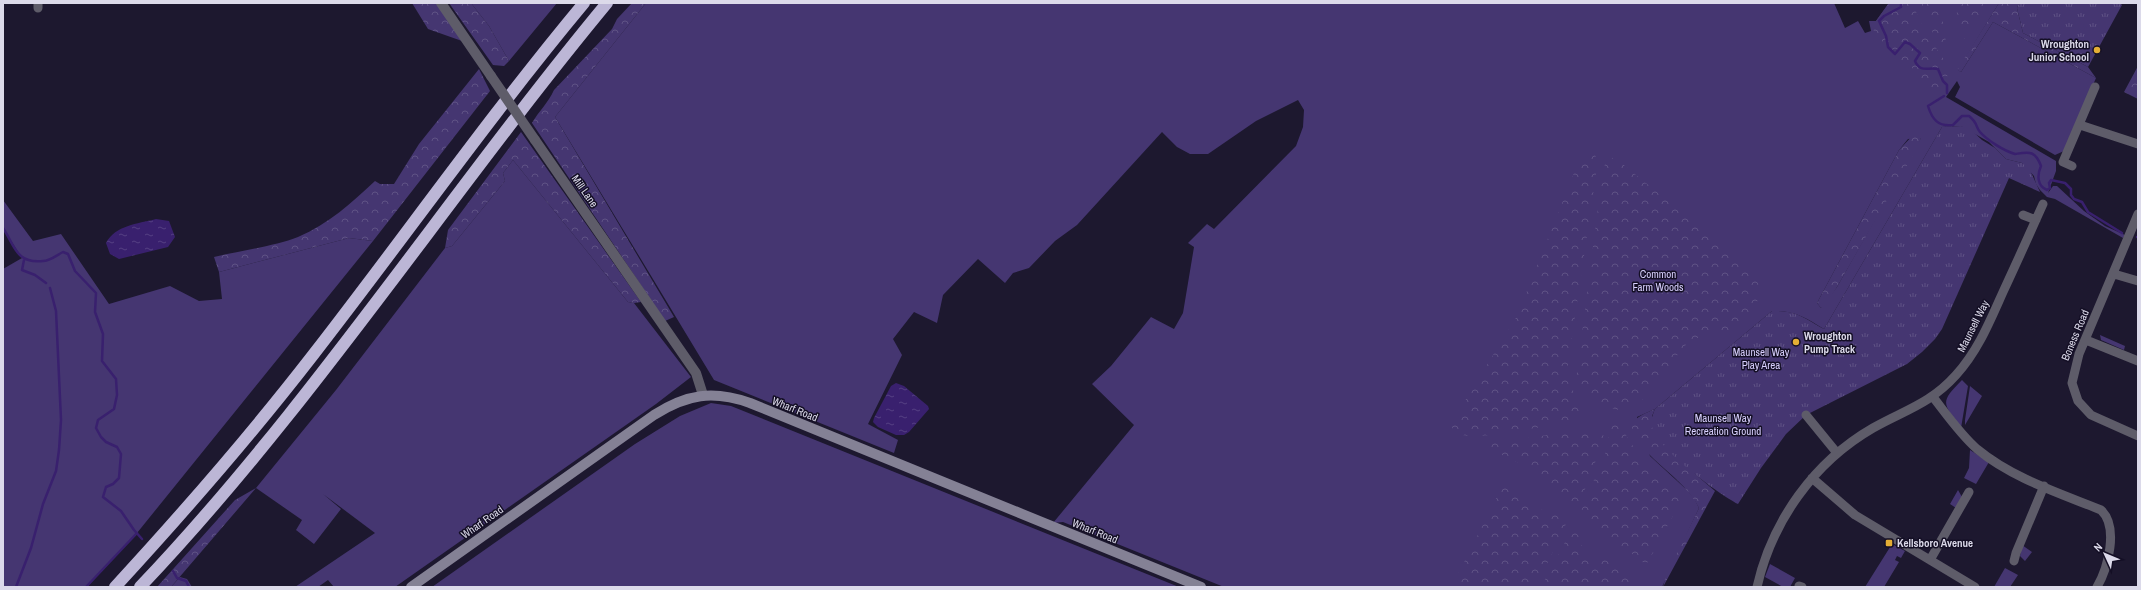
<svg xmlns="http://www.w3.org/2000/svg" width="2141" height="590" font-family="'Archivo Narrow',sans-serif">
  <defs>
    <pattern id="forest-crowns" width="20" height="18" patternUnits="userSpaceOnUse"><rect width="20" height="18" fill="#453671"/><path d="M2 6a3 3 0 1 1 6 0M12 15a3 3 0 1 1 6 0" fill="none" stroke="#5f5285"/></pattern>
    <pattern id="park-tufts" width="24" height="20" patternUnits="userSpaceOnUse"><rect width="24" height="20" fill="#453671"/><path d="M3 7l-1-3M5 7V3M7 7l1-3M15 17l-1-3M17 17v-4M19 17l1-3" fill="none" stroke="#5f5285"/></pattern>
    <pattern id="water-ripples" width="26" height="14" patternUnits="userSpaceOnUse"><rect width="26" height="14" fill="#39206e"/><path d="M2 4q2-2 4 0t4 0M15 11q2-2 4 0t4 0" fill="none" stroke="#554083"/></pattern>
  </defs>
  <rect width="100%" height="100%" fill="#1d182f"/>
  <path fill="#453671" fill-rule="evenodd" d="M471,3H557L509,61L489,26Z
    M646,3H1834L1845,28L1858,21L1865,33L1871,31L1869,21H1876L1889,3H1999L1958,70L1961,72L1993,22L2096,78L2064,151L2055,155L1955,97L1960,87L1957,81L1946,97L2056,161V171L2048,193L2053,186H2057L2084,211L2105,226L2125,235L2123,238L2055,199L2047,197L2040,190L2036,184L2034,176L2022,163L2006,159L1989,142L1961,126L1942,127L1824,329C1806,318 1794,310 1772,311L1655,409L1637,417L1650,456L1687,490L1694,498L1699,508L1662,587H1224L1063,522L1053,523L1134,425L1092,384L1111,366L1151,317L1174,329L1183,313L1194,247L1188,243L1207,224L1214,229L1296,146L1303,127L1304,110L1298,100L1256,121L1208,154H1190L1177,147L1162,132L1077,225L1055,241L1029,268L1013,273L1005,283L978,259L943,295L937,323L914,312L893,339L902,355L868,424L898,440L894,453L714,380L555,117ZM1921,138L1837,287L1821,308L1817,303L1899,150L1908,139Z
    M513,160L628,302L634,303L691,377L656,404L395,587H334L328,580L318,587H295L375,533L323,494L341,509L314,544L296,530L302,520L256,488L336,390L445,248L452,246L505,181L503,173Z
    M3,200L33,241L61,234L109,304L170,286L199,301L222,299L219,272L349,238L373,241L137,533L87,587H3V269L22,258L3,228Z
    M2100,335L2125,346L2124,350L2101,340Z
    M1962,380L1968,386L1961,428C1943,403 1939,403 1962,380Z
    M1970,386L1982,396L1965,425V420Z
    M711,403L731,406L1179,587H432L635,444L680,416Z
    M1970,450L1989,462L1976,484L1964,478L1969,468Z
    M1958,490L1962,497L1956,508L1950,504Z
    M1892,544L1905,551L1901,558L1897,556L1895,560L1899,562L1884,587H1865Z
    M2022,545L2032,552L2025,561L2020,556Z
    M1770,564L1795,578L1790,587H1783L1765,577Z
    M2005,568L2018,575L2010,587H1994Z
    M180,577L187,579L192,587H171Z"/>
  <path fill="url(#forest-crowns)" d="M412,3H437L462,41L428,29Z
    M449,3H471L489,26L509,61L504,66L493,65Z
    M632,3H646L555,117L674,317L665,321L532,123C539,111 548,103 554,90L612,29L617,19Z
    M1889,3H1912L1925,32L1947,64L1949,72L1941,91C1930,87 1921,83 1917,71L1889,54L1883,42L1874,32L1873,25Z
    M1921,3H1940L1946,42L1945,47L1934,36Z
    M1955,3H1986L1969,35L1964,39L1961,33Z
    M1999,3H2019L2017,8L2023,33L2088,67L2096,78L1993,22L1961,72L1957,70Z
    M2138,66V99L2124,92Z
    M479,69L490,91L373,241L349,238L219,272L214,257C239,251 275,246 298,237C329,224 351,203 375,181L380,184H394L419,144Z
    M521,132L641,302L634,303L628,302L513,160L503,173L505,181L452,246L445,248L448,230Z
    M1915,133L1921,138L1917,148L1837,287L1825,306L1821,308L1817,303L1899,150Z
    M1589,151L1595,155L1598,161L1566,378C1572,393 1591,407 1573,421C1550,425 1482,440 1463,435C1458,434 1454,431 1451,426L1452,422L1517,316L1574,173L1583,156Z
    M1614,157L1744,263C1748,268 1754,274 1757,281C1767,302 1745,317 1732,329C1727,333 1724,332 1718,332C1709,334 1694,338 1687,344C1681,349 1676,357 1672,363C1636,410 1626,432 1576,380L1602,176L1605,164Z
    M1655,409L1652,416L1695,474L1715,491L1663,587L1666,575L1699,508C1683,475 1643,461 1631,426C1636,416 1646,413 1655,409Z
    M1620,422C1631,453 1659,473 1682,495V499L1648,562L1645,564C1624,546 1600,533 1579,516L1607,449L1610,424Z
    M1588,429L1598,431L1603,434L1604,439L1581,500L1573,510L1521,464L1481,445Z
    M1508,482L1530,506L1555,514L1566,524L1536,587H1454L1453,584L1502,487Z
    M256,488L171,587H157L235,500Z
    M1572,529L1582,539V551C1589,558 1594,556 1602,559C1614,563 1627,572 1635,581L1633,587H1541Z"/>
  <path fill="url(#park-tufts)" d="M2019,3H2120L2122,5L2088,67L2023,33L2017,8Z
    M1961,126L1969,128L1982,140L1995,148L2006,159L2022,163L2029,168L2040,192L2009,178L1942,329L1935,339L1922,352L1907,364L1806,415L1786,434L1761,468L1738,504C1717,493 1659,450 1652,427C1650,421 1653,414 1655,409L1772,311C1796,310 1804,318 1824,329L1942,127Z"/>
  <path fill="url(#water-ripples)" d="M156,219L169,221L175,237L168,247L119,259L110,254L106,243C116,225 137,224 156,219Z
    M896,383L904,386L928,406L929,409L909,432L904,435H896L878,427L873,422L874,418L891,386Z"/>
  <g fill="none" stroke-linecap="round" stroke-linejoin="round">
    <path stroke="#39206e" stroke-width="2.5" d="M1901,3V7L1884,16L1879,21L1886,36L1888,47L1895,54L1905,42L1910,44L1920,53L1915,61C1920,73 1928,67 1938,69L1943,81L1947,85V93
      M1944,96L1928,106C1932,119 1938,127 1953,125L1962,116H1969C1978,123 1975,126 1980,132C1987,140 2004,151 2015,154C2029,152 2035,150 2041,166C2037,175 2037,186 2047,190L2050,188L2049,183L2051,180L2065,183L2071,189V195L2074,199L2082,202L2088,212L2122,233
      M3,228C15,246 16,264 43,261C50,261 57,255 63,252L68,254L75,271L96,293L95,312L103,334L102,361L116,379L117,395L114,409L98,420L96,428L101,437L106,442L117,447L121,454L119,478L113,484L106,487L103,497L121,511L134,530L142,539
      M2137,237H2138
      M24,260L22,270L35,275L46,283
      M173,571L177,578L186,581L189,587
      M16,587L31,548L43,504L56,471L59,450L61,420L56,311L50,288
      M86,587L137,533"/>
    <path stroke="#5e5c69" stroke-width="9" d="M38,8V3
      M2080,125L2138,144
      M2072,166L2063,162L2095,87
      M2138,214L2079,354L2072,383L2078,401L2091,415L2138,436
      M2023,215L2036,220
      M2114,274L2138,281
      M2086,340L2138,361
      M1933,397C1947,415 1960,434 1977,449C2012,478 2059,493 2101,510C2119,527 2108,568 2097,587
      M1806,415L1837,453
      M1812,478L1855,515L1975,587
      M1930,560L1969,492
      M2014,561L2016,553L2044,486
      M1799,586L1802,587
      M1757,587C1772,521 1814,462 1873,428C1905,410 1930,404 1956,375C1978,351 1990,321 2003,292C2017,262 2030,233 2043,204"/>
    <path stroke="#5e5c69" stroke-width="10" d="M441,3L491,76
      M535,140L696,373L703,395"/>
    <path stroke="#848195" stroke-width="10" d="M411,587L654,415C687,394 713,390 750,403L1201,587"/>
    <path stroke="#bcb6d6" stroke-width="12" d="M115,587C184,512 251,435 313,355C404,238 489,117 584,3
      M140,587C312,406 448,195 607,3"/>
    <path stroke="#5e5c69" stroke-width="10" d="M491,76L535,140"/>
  </g>
  <g fill="#e4ae35" stroke="#140f25" stroke-width="1.5">
    <circle cx="2097" cy="50" r="4"/>
    <circle cx="1796" cy="342" r="4"/>
    <rect x="1885" y="539" width="8" height="8" rx="2"/>
  </g>
  <g text-anchor="middle" stroke-width="3" stroke-linejoin="round" paint-order="stroke">
    <g font-size="11" font-weight="bold" fill="#dcdaea" stroke="#140f25" text-anchor="start">
      <text x="2089" y="48" text-anchor="end">Wroughton<tspan x="2089" dy="13">Junior School</tspan></text>
      <text x="1804" y="340">Wroughton<tspan x="1804" dy="13">Pump Track</tspan></text>
      <text x="1897" y="547">Kellsboro Avenue</text>
    </g>
    <g font-size="11" fill="#dcdaea" stroke="#140f25">
      <text transform="translate(585 191) rotate(55)" y="4">Mill Lane</text>
      <text transform="translate(1973 326) rotate(-63)" y="4">Maunsell Way</text>
      <text transform="translate(2075 335) rotate(-67)" y="4">Boness Road</text>
      <text transform="translate(795 409) rotate(22)" y="4">Wharf Road</text>
      <text transform="translate(482 522) rotate(-35)" y="4">Wharf Road</text>
      <text transform="translate(1095 531) rotate(22)" y="4">Wharf Road</text>
    </g>
    <g font-size="11" fill="#d8d0fd" stroke="#140f25">
      <text x="1658" y="278">Common<tspan x="1658" dy="13">Farm Woods</tspan></text>
      <text x="1761" y="356">Maunsell Way<tspan x="1761" dy="13">Play Area</tspan></text>
      <text x="1723" y="422">Maunsell Way<tspan x="1723" dy="13">Recreation Ground</tspan></text>
    </g>
  </g>
  <rect width="2141" height="590" fill="none" stroke="#dcdaea" stroke-width="8"/>
  <g transform="translate(2105 554) rotate(314)" stroke="#140f25" stroke-width="3" paint-order="stroke">
  <path d="M0-3L7 15L0 10L-7 15Z" fill="#dcdaea"/>
  <text y="-6" font-size="11" font-weight="bold" text-anchor="middle" fill="#dcdaea">N</text>
  </g>
</svg>
